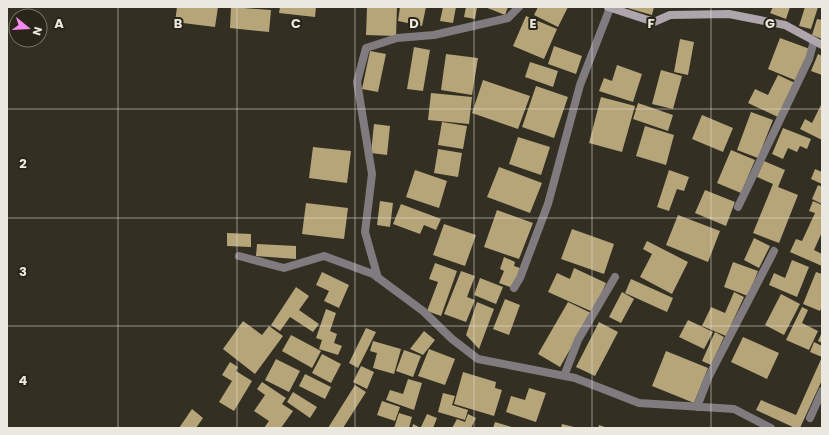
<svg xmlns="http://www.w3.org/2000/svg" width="829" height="435" font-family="Poppins,sans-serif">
  <rect width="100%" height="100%" fill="#332f23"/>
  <path fill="#b5a579" d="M177,7H218L215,27L175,22Z
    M231,7L271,10L269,32L230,28Z
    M280,7H316L315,17L279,13Z
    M367,7H397L396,36L366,35Z
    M400,7H426L422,26L398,21Z
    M443,7H456L453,23L440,21Z
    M466,7H477L475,19L464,17Z
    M485,7H508L505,15Z
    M538,7H568L558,27L534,15Z
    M624,7H654L652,15Z
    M773,7H790L786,19L770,13Z
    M805,7H818L811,29L799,26Z
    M526,16L557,29L544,59L513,46Z
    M817,19L822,20V39L812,35Z
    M780,38L810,49L797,81L768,69Z
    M680,39L694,42L688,75L674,72Z
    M554,46L582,56L576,74L548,64Z
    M414,47L430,50L423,91L407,89Z
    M370,51L386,54L378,92L362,89Z
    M446,54L478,58L472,95L441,90Z
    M818,54L822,56V75L811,71Z
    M530,62L558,71L553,87L525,77Z
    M617,65L642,74L633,102L599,91L604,78L612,81Z
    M661,70L682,76L673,109L652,104Z
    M778,75L795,83L778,117L748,103L755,89L768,95Z
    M483,80L530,96L518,129L472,113Z
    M536,86L568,97L554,138L522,127Z
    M431,93L472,97L469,124L428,120Z
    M601,97L635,106L622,152L589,143Z
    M638,103L673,115L668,131L633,119Z
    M822,103V140L800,129L805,119L812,123Z
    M751,112L773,120L758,158L737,150Z
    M702,115L733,128L723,152L692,139Z
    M442,122L467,126L463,149L438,145Z
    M374,124L390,126L387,155L371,153Z
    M645,126L674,135L666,165L636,156Z
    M783,128L811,139L807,149L800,146L797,152L788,148L783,159L772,154Z
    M518,137L550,147L541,175L509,164Z
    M313,147L351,151L347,183L309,178Z
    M438,149L462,153L458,177L434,173Z
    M731,150L755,160L741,193L717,183Z
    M764,161L785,170L778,187L798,195L779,243L753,233L773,184L757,177Z
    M499,167L542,183L530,213L487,197Z
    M815,169L822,172V184L811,179Z
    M415,170L447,181L439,208L406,197Z
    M669,170L689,177L684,191L677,189L669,211L657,207Z
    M818,185L822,187V204L812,199Z
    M705,190L735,202L726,226L695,213Z
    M380,201L393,203L390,227L377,225Z
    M813,201L822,205V232L814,250L822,254V266L790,252L796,239L802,241L815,213L809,211Z
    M306,203L348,208L344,239L302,234Z
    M401,204L441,219L436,230L424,225L420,234L393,224Z
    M497,210L533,223L519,259L484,247Z
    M678,215L720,231L708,262L666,245Z
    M444,224L476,235L465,266L433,255Z
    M572,229L614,244L604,274L561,259Z
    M227,233L251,234V247L227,246Z
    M754,238L770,246L759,268L744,260Z
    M647,241L688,262L672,294L640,277L652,254L643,249Z
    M257,244L296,246V259L256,256Z
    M504,257L515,262L514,266L520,268L513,288L499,283L504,271L500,269Z
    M792,260L809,267L797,297L769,285L774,273L785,278Z
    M733,262L758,271L748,296L724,287Z
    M435,263L457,271L441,316L427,311L438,282L429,279Z
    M574,268L606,283L593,312L548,292L557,273L570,279Z
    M461,271L475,276L467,297L475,300L466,322L444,314Z
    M322,272L349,285L339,308L324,301L329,291L316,285Z
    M816,272L822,274V306L820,311L803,304Z
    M480,278L503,287L496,304L474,295Z
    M631,279L673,298L667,312L625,293Z
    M296,287L309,296L299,310L319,324L313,332L290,317L280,331L271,325Z
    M622,292L634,299L621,323L609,317Z
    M734,292L744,297L726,336L702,326L711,307L725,313Z
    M781,294L800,304L784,335L765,325Z
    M505,299L520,305L509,335L493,329Z
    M477,302L494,309L479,349L466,335Z
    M568,302L591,313L560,367L538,354Z
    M802,307L808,310L802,323L818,331L809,350L786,340Z
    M326,309L336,313L330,331L337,334L334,343L342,346L338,355L319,349L322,340L316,338Z
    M688,320L713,332L704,349L679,337Z
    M243,321L262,335L269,326L283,336L255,374L223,349Z
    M599,322L618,332L595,376L576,367Z
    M366,328L376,332L358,368L349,363Z
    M424,331L435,340L423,355L410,349Z
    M715,332L724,337L711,365L702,361Z
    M822,332V343L818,341Z
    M291,335L321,351L312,368L282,351Z
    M743,337L779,353L767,379L731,362Z
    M373,341L401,349L394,374L373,368L377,353L370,351Z
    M814,342L822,346V380L800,428H795L756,410L761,400L796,415L822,357L810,352Z
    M429,349L455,359L445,385L418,376Z
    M404,350L421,356L413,377L396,371Z
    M666,351L708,368L694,403L652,386Z
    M322,354L341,364L331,383L312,373Z
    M276,359L300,371L289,392L265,380Z
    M230,362L238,367L236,371L252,381L234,411L219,402L232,381L222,375Z
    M361,366L374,372L367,389L353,382Z
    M463,372L496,382L495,388L502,390L494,416L454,404Z
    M305,374L331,387L325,399L299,386Z
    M408,379L422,383L414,410L386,400L390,390L403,394Z
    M262,382L286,398L282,404L293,411L281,428H264L269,421L254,411L265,395L257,389Z
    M355,385L366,392L343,428H328Z
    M529,388L546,393L536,422L506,412L511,396L525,400Z
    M293,392L317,407L310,418L287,402Z
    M443,393L455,396L452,405L468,410L465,420L438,412Z
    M382,401L400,407L395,421L377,415Z
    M192,409L203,418L196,428H179Z
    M399,413L412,417L409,428H394Z
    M427,414L437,418L433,428L421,427Z
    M468,414L476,418L471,428H452L457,419L465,422Z
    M495,422L515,428H493Z
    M413,424L421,428H412Z
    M562,424L574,427V428H561Z
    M599,425L608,428H598Z"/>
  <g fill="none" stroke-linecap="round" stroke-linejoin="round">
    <path stroke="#807b7f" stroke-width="8" d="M738,207L809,59L814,41
      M239,256L284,268L324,256L373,274L423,311L452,339L478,359L575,378L639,403L734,409L771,428
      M378,278L365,232L372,174L357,82L366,48L397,38L434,35L508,18L519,7
      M514,288L520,278L548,204L580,85L610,8
      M564,376L578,340L615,277
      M697,407L708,378L774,251
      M810,418L822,391"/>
    <path stroke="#aea5ad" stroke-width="8" d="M608,7L654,22L670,15L729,14L785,25L822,45"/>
  </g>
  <path fill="none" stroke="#ebe8e0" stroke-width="1" stroke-opacity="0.55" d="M118,7V428M237,7V428M355,7V428M474,7V428M592,7V428M711,7V428M7,109H822M7,218H822M7,326H822"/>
  <g font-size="13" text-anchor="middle" font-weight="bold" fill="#ebe8e0" stroke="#292519" stroke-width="4" stroke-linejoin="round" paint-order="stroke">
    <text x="59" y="28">A</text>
    <text x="178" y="28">B</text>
    <text x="296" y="28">C</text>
    <text x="414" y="28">D</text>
    <text x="533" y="28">E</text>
    <text x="651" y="28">F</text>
    <text x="770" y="28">G</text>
    <text x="23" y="168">2</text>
    <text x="23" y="276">3</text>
    <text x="23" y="385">4</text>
  </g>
  <rect width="829" height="435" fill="none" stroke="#ebe8e0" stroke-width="16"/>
  <g transform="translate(28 28) rotate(108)"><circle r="19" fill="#292519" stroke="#777369"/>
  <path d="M0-3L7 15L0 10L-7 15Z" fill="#f589ef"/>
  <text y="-6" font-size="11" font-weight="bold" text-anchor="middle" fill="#ebe8e0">N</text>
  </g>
</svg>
